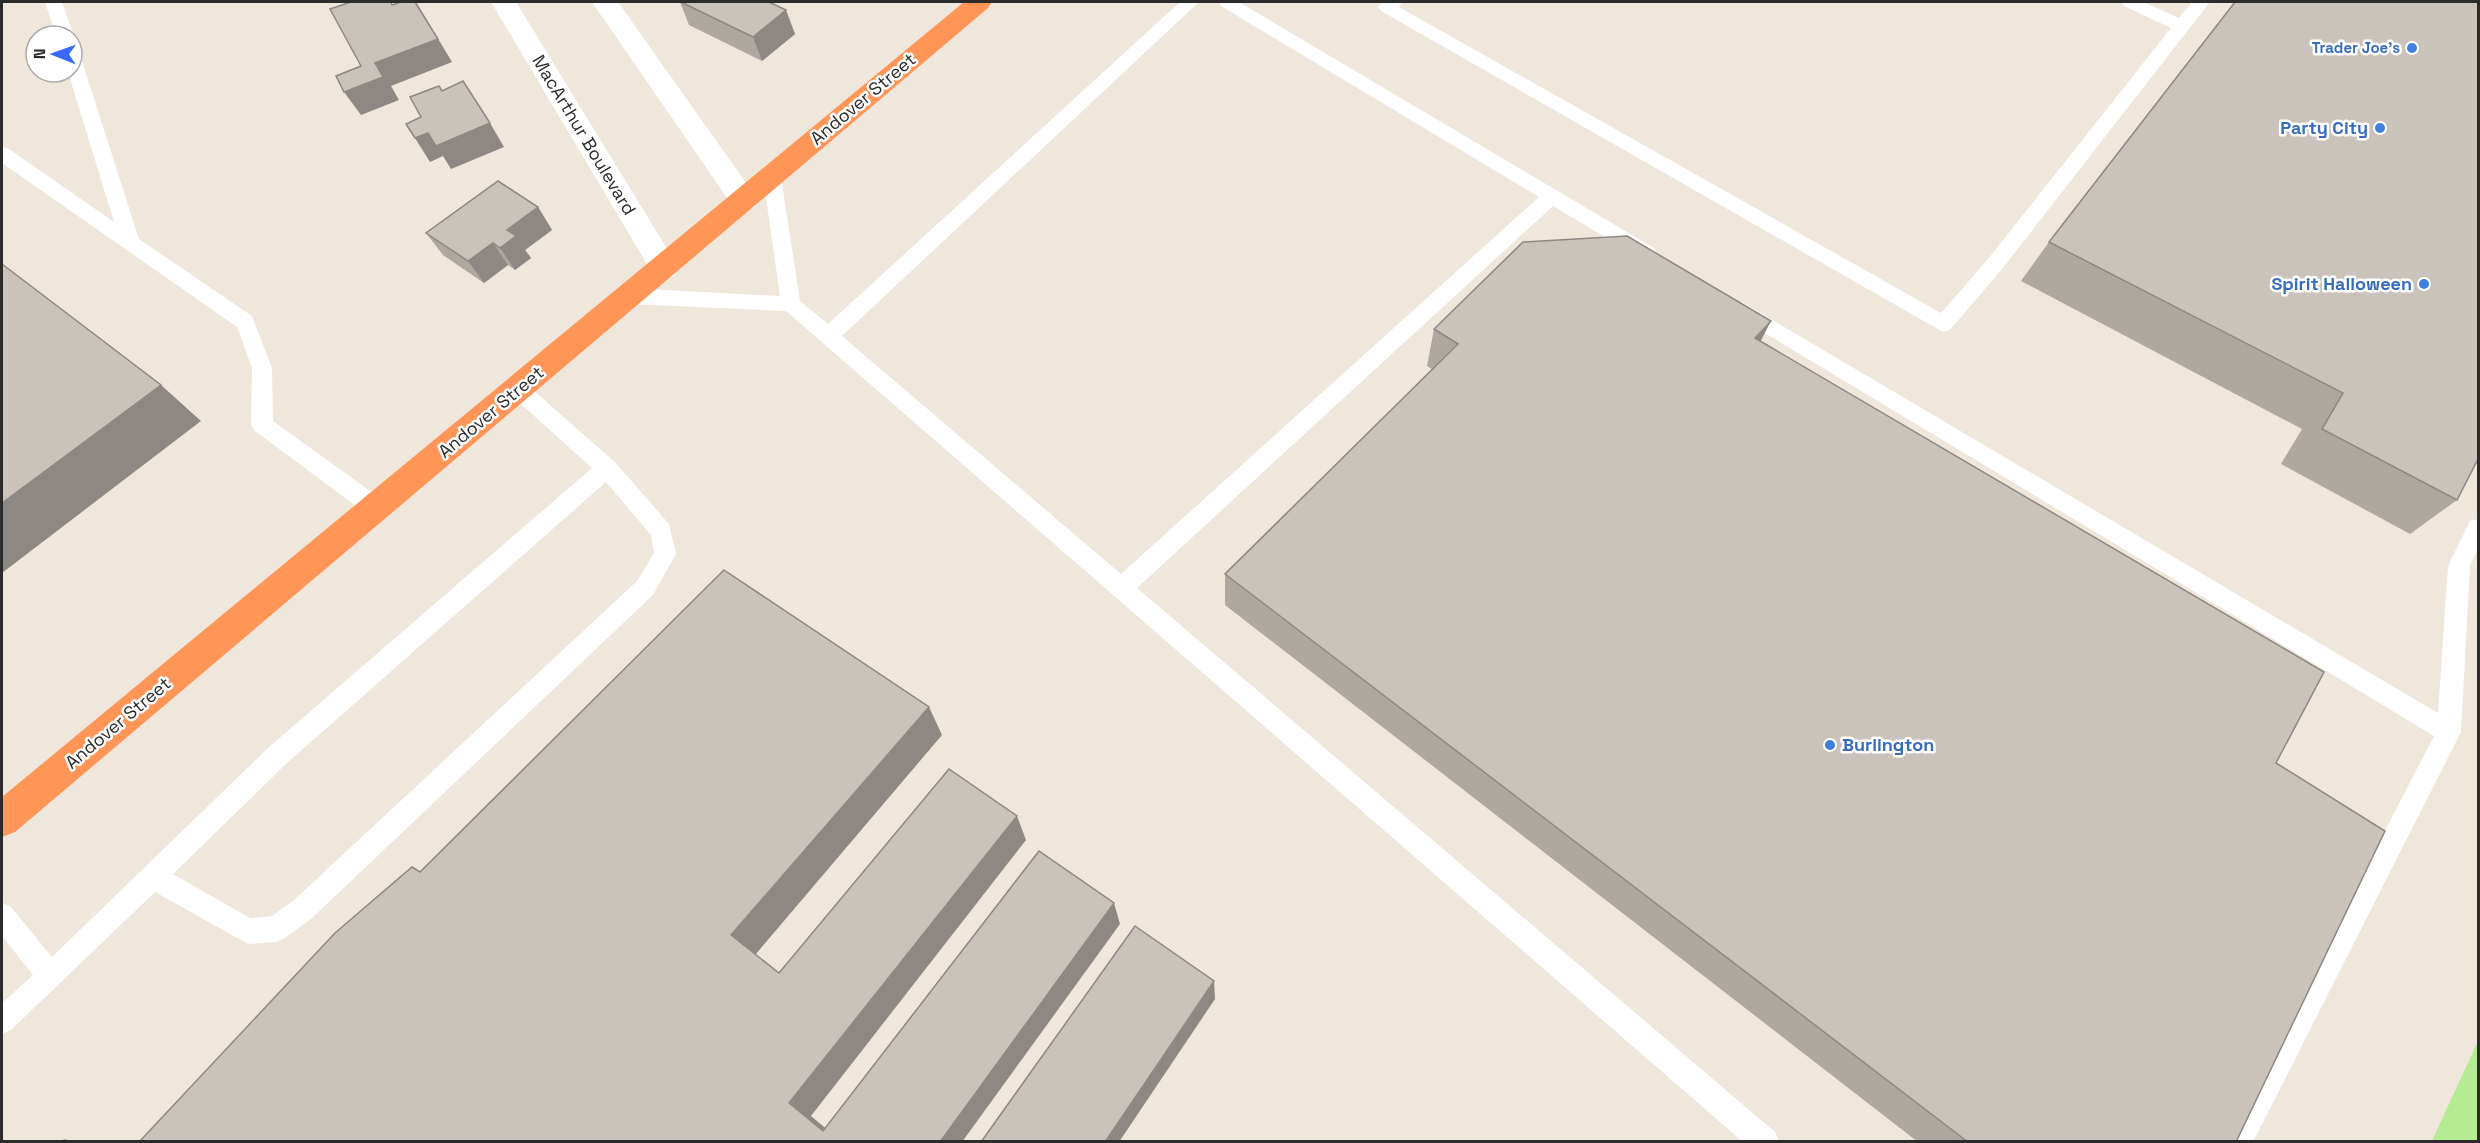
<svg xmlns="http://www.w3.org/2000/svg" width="2480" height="1143" font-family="'Space Grotesk',sans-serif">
  <rect width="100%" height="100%" fill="#efe6dc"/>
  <path fill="#b5eb92" d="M2478,1041V1141H2432Z"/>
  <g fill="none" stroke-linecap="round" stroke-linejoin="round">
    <path fill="#fff" fill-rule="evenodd" d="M45,2H62L74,36L72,39V36H56Z
      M1180,2H1199L842,336L1121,574L1539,197L1221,6L1219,2H1239L1654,248L1657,253L1654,258L1647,260L1640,258L1553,206L1137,588L1775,1132L1779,1142H1743L786,311L629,304L622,301L619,296L622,291L629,288L780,296L763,177L765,172L772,170L779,172L781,177L800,301L828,324Z
      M1383,2H1402L1399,7L1941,313L1988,259L2171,28L2124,6L2122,2H2143L2179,18L2192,2H2210L2002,269L1950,330L1943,332L1381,11L1378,7Z
      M72,52L78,54L81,58L139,239L252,316L272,368L273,421L384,501L387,508L384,515L376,517L368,515L255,431L251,425L252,368L237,327L2,163V147L9,149L114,222L68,72H72Z
      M1742,302L2438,713L2448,566L2470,521L2478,519V549L2470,566L2461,732L2253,1142H2224L2434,736L1735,315L1732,310L1735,305Z
      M518,381L525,383L615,462L669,524L676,554L653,595L312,918L285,938L276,942L248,944L155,892L11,1030L2,1034V1003L33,975L2,936V903L11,907L52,957L269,747L592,468L511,395L508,389L511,383ZM606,482L651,535L654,553L637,581L294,900L272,916L250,918L173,874L287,763Z"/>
    <path fill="#fff" fill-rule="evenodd" d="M491,2H516L674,260L678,268L674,276L664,279L654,276Z
      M592,2H618L754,194L758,201L754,208L744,211L734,208Z"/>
    <path fill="#ff9657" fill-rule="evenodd" d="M964,2H992L988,8L15,832L2,837V797Z"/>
  </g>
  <path fill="#aea8a1" d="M680,2H769L795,34L762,61L689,25Z
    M2235,2L2457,500L2410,534L2281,464L2302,429L2021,281L2049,242Z
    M538,207L552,230L525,250L531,258L515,270L508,265L484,283L443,255L426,233Z
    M1434,329L1760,342L2276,763L2236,1142H1918L1225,605V574L1432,369L1427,366Z"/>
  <path fill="#8d8883" d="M416,2L452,62L391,86L399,100L361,115L344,92L375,63Z
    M786,10L795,34L762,61L753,37Z
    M490,123L504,147L451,169L443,156L430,162L415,138L428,133Z
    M538,207L552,230L525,250L531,258L515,270L500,248L507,230Z
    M493,243L508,265L484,283L468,261Z
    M1771,321L1752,358L1755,338Z
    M161,385L201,421L2,573V503Z
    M929,707L942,735L755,955L731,935Z
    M1017,816L1026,840L811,1116L842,1142L823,1131L789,1103Z
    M1114,903L1120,924L962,1142H940Z
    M1214,981L1215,999L1119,1142H1105Z
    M63,1139L78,1142H66Z"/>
  <path fill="#cac3bb" stroke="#8d8883" stroke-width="1.5" d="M351,2H391L392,5L401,2H415L438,39L375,63L383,77L344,92L336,76L361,66L330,9Z
    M681,2H769L786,10L753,37Z
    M2235,2H2478V459L2457,500L2322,429L2343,393L2049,242Z
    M463,81L490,123L436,146L428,133L415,138L406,124L421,117L410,97L439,86L442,91Z
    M498,181L538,207L507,230L516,236L500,248L493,243L468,261L426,233Z
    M1627,236L1771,321L1755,338L2324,672L2276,763L2385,831L2236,1142H1968L1225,574L1458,344L1434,329L1523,242Z
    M2,264L161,385L2,503Z
    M724,570L929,707L731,935L779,973L949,769L1017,816L789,1103L823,1131L1039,851L1114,903L940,1142H139L335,933L412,867L420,872Z
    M1135,926L1214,981L1105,1142H981Z"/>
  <g fill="#3f7fe0" stroke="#fff" stroke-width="2">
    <circle cx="2412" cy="48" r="6"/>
    <circle cx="2380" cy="128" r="6"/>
    <circle cx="2424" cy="284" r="6"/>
    <circle cx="1830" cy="745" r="6"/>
  </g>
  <g text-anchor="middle" stroke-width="5" stroke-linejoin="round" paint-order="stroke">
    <g font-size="15" font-weight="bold" fill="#366cbe" stroke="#fff" text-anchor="end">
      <text x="2400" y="53">Trader Joe's</text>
    </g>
    <g font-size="18" fill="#2b2b2b" stroke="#fff">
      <text transform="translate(863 99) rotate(-40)" y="6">Andover Street</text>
      <text transform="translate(584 135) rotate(59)" y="6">MacArthur Boulevard</text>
      <text transform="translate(491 412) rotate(-40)" y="6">Andover Street</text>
      <text transform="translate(118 723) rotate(-40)" y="6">Andover Street</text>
    </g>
    <g font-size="18" font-weight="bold" fill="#366cbe" stroke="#fff" text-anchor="end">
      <text x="2368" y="134">Party City</text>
      <text x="2412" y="290">Spirit Halloween</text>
      <text x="1842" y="751" text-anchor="start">Burlington</text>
    </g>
  </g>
  <rect width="2480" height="1143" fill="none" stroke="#2b2b2b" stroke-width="6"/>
  <g transform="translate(54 54) rotate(271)"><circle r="28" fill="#ffffff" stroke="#aaaaaa" stroke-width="1.5"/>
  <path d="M0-4.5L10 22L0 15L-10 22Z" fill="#3968ff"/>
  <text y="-9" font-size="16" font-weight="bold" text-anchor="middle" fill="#2b2b2b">N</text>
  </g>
</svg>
